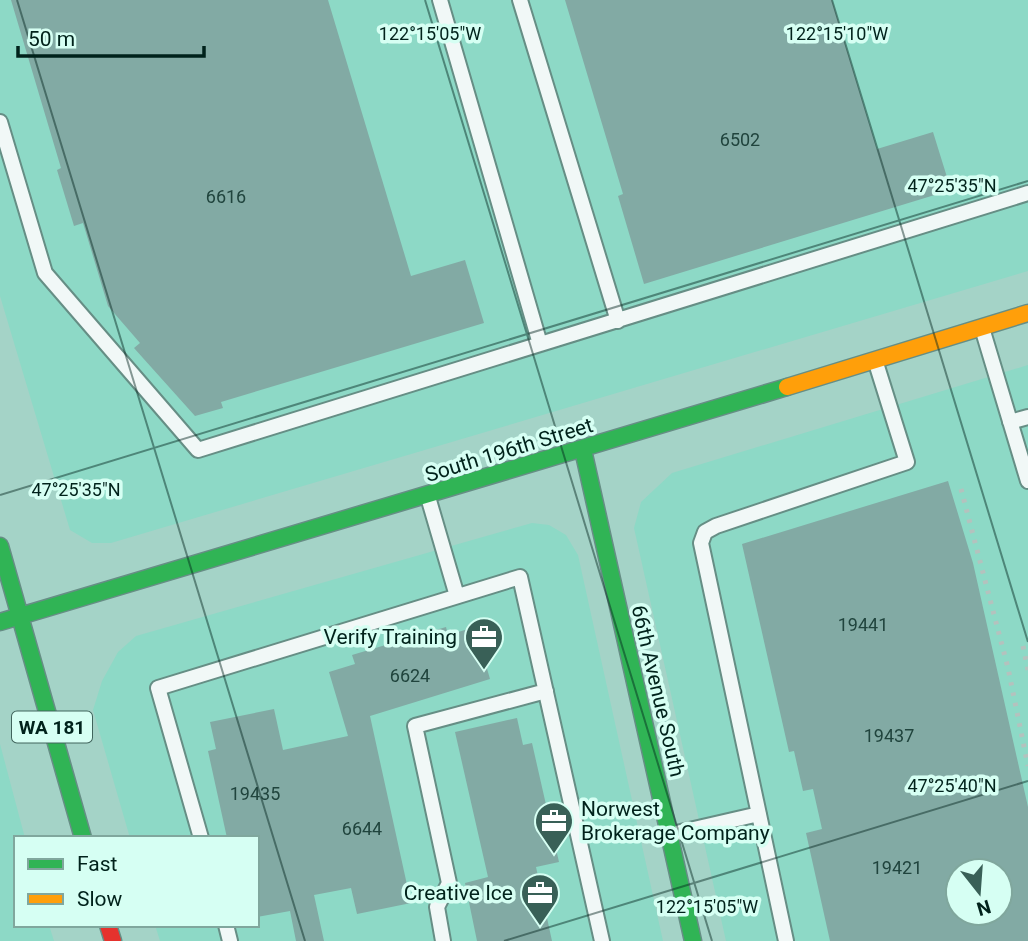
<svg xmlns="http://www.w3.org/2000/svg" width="1028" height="941" font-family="Roboto,sans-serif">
  <rect width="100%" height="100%" fill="#a4d3c7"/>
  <path fill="#8dd9c6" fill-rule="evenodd" d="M0,0H1028V271L111,543H92L70,530L0,296Z
    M1028,365V941H726L634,528L641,502L672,473ZM958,871H1000V913H958Z
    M532,523L549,525L566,535L578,555L663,941H160L155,925H257V838H130L93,710L102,681L118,652L136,636Z
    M0,744L25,838H16V925H49L54,941H0Z"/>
  <path fill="#82aaa4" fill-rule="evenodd" d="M11,0H328L411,276L465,260L484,323L221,402L223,408L195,416L134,348L140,343L108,306L83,223L74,226L57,170L61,168Z
    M565,0H832L877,149L933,132L951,190L644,284L618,196L623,194Z
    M948,481L973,563L1028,807V941H830L806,833L822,829L813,789L803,791L794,751L789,752L742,544ZM958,871H1000V913H958Z
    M446,627L448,635L475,627L490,679L370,716L411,903L357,914L351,888L314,895L324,941H296L290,911L257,917V838H227L208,751L216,749L210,722L274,709L283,750L348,736L329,672L355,664L352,655Z
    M517,718L523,745L532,743L559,862L536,867L552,941H477L465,883L488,877L455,732Z"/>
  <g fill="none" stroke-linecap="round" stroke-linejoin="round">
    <defs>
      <path id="lane" d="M440,0L540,344
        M520,0L618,321
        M0,122L45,273L198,450L1028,193
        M982,328L1028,481
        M1010,422L1028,417
        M428,497L457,596
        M672,834L759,814
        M201,838L158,688L520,577L602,941
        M226,925L230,941
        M443,941L437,907L449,883L415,726L546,691
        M786,941L701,543L705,532L716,526L907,462L876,363"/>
      <path id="fast" d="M583,450L693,941
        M0,546L83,838
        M0,622L787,387"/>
      <path id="slow" d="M787,387L1028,313"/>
      <path id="jam" d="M108,925L113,941"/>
    </defs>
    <use href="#lane" stroke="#668e85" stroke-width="18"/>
    <use href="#fast" stroke="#668e85" stroke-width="19"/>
    <use href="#slow" stroke="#668e85" stroke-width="19"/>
    <use href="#jam" stroke="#668e85" stroke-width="19"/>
    <use href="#lane" stroke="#f1f8f7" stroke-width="14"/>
    <use href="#fast" stroke="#30b455" stroke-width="16"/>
    <use href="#slow" stroke="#ff9f0a" stroke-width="16"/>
    <use href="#jam" stroke="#e5322d" stroke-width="16"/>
    <path stroke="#b4c2be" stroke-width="5" stroke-dasharray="3.5 7" stroke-linecap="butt" d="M961,489L1008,668L1028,766
      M1023,646L1028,670"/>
  </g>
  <path fill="none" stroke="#00221b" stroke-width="2" stroke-opacity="0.45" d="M17,0L305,941M425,0L712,941M832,0L1028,642M0,495L1028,181M504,941L1028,781"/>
  <defs>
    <symbol id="office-pin" viewBox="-11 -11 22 30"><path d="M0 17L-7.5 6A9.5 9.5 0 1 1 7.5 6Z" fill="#396057" stroke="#d6fff3"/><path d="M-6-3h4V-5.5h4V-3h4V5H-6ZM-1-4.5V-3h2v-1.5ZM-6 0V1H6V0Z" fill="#fff"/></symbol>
  </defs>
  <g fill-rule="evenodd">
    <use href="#office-pin" x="462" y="615" width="44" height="60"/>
    <use href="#office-pin" x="532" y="799" width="44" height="60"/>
    <use href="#office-pin" x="518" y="871" width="44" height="60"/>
  </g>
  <g text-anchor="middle" stroke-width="7" stroke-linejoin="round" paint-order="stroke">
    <g font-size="18" fill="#20443d">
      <text x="740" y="146">6502</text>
      <text x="226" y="203">6616</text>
      <text x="863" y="631">19441</text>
      <text x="410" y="682">6624</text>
      <text x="889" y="742">19437</text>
      <text x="255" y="800">19435</text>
      <text x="362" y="835">6644</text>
      <text x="897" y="874">19421</text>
    </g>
    <rect fill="#d6fff3" stroke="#40645c" stroke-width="2" x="12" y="711.5" width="80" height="31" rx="5"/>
    <g font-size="19" font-weight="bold" fill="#00221b">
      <text x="52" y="734">WA 181</text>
    </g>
    <g font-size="21" fill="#00221b" stroke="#d6fff3">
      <text transform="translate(509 450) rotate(-17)" y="7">South 196th Street</text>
      <text transform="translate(658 691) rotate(77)" y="7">66th Avenue South</text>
    </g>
    <g font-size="21" fill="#00221b" stroke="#d6fff3" text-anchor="end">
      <text x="457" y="644">Verify Training</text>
      <text x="581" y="816" text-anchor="start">Norwest<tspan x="581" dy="24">Brokerage Company</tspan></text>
      <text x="513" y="900">Creative Ice</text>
    </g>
  </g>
  <g font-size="18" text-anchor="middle" fill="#00221b" stroke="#d6fff3" stroke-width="7" stroke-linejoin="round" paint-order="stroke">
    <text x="430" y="40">122°15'05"W</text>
    <text x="837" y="40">122°15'10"W</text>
    <text x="952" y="192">47°25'35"N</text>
    <text x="76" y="496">47°25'35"N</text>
    <text x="952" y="792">47°25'40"N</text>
    <text x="707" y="913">122°15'05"W</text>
  </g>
  <rect x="14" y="836" width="245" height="91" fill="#d6fff3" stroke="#80a79d" stroke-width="2"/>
  <rect x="28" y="859" width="35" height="10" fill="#30b455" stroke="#80a79d" stroke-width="2"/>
  <text x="77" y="871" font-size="21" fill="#00221b">Fast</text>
  <rect x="28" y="894" width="35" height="10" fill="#ff9f0a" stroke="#80a79d" stroke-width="2"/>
  <text x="77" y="906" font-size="21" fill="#00221b">Slow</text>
  <g transform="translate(979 892) rotate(163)"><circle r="33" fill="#d6fff3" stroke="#80a79d" stroke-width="2"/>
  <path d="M0-5L12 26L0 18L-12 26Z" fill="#396057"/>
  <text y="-10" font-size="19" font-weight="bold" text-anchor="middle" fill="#00221b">N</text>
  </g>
  <path d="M18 46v10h186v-10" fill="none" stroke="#00221b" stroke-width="3.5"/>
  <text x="28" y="46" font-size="21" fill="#00221b" stroke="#d6fff3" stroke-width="5" paint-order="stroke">50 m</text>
</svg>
